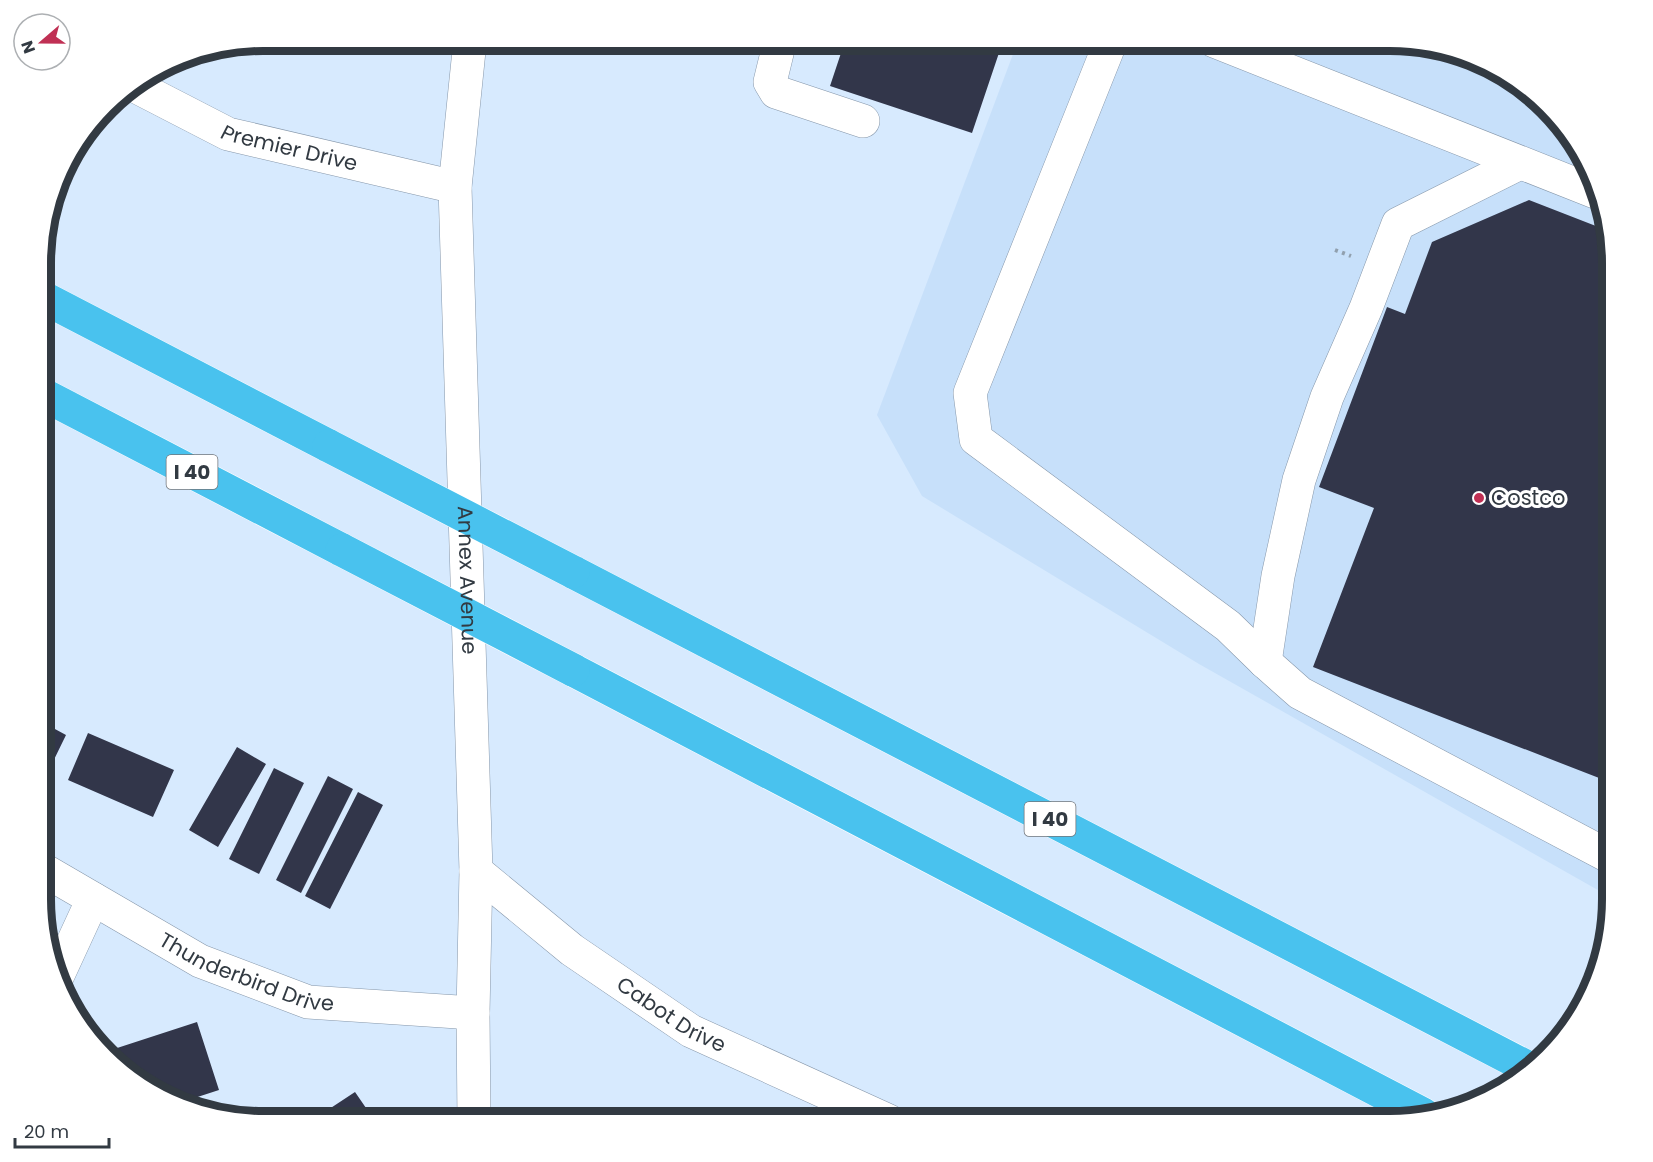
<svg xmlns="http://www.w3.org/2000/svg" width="1653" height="1162" font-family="Poppins,sans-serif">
  <rect width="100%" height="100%" fill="#d7eafe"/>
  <path fill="#c7e0fa" d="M1018,41H1404L1462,52L1525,86L1583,152L1612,249V898L1199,664L922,496L877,415Z"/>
  <path fill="#32364a" d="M845,41H1003L972,133L830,86Z
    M1529,200L1601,228L1604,222L1612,249V783L1313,667L1374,508L1319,487L1387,307L1405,314L1432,242Z
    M42,722L66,735L47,774L42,772Z
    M88,733L174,770L153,817L68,780Z
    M237,747L266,764L218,847L189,830Z
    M274,768L304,783L259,874L229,859Z
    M328,776L353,789L301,893L276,880Z
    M358,792L383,805L330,909L305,896Z
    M197,1022L219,1090L179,1103L128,1076L115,1061L111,1050Z
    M355,1092L375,1121H311Z"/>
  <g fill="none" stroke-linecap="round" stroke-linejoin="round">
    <defs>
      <g id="minor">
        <path id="s1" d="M470,41L455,187L476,871L473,1013L474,1121"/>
        <path d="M780,41L770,82L776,92L863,121"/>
        <path d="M1111,41L970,393L976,439L1228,626L1265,662L1300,693L1612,858"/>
        <path d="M1214,41L1595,192"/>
        <path id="s2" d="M133,85L228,134L455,187"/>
        <path d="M1265,662L1278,576L1299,480L1327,397L1366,308L1398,224L1520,163"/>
        <path id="s3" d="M42,869L200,961L308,1002L473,1013"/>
        <path id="s4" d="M476,871L572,950L691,1031L889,1121"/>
        <path d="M58,975L93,899"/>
      </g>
      <path id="highway" d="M42,297L329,446
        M42,394L342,550
        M573,572L1527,1067
        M573,670L1423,1114"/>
    </defs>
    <use href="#minor" stroke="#8697aa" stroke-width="34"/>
    <use href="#highway" stroke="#fff" stroke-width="34"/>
    <path stroke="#91a0ae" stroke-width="4" stroke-dasharray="3 4.5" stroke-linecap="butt" d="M1335,250L1351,256"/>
    <use href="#minor" stroke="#fff" stroke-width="33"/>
    <use href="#highway" stroke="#49c2ee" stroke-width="33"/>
    <defs>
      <path id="highway-bridge" d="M329,446L573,572
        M342,550L573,670"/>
    </defs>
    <use href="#highway-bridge" stroke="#fff" stroke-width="34" stroke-linecap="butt"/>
    <use href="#highway-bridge" stroke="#49c2ee" stroke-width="33"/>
  </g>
  <circle fill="#c03054" stroke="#fff" stroke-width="2" cx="1479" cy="498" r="6"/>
  <g text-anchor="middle" stroke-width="6" stroke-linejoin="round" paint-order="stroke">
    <g fill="#fff" stroke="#70757b" stroke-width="1.5">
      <rect x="166.5" y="455" width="51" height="34" rx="4.5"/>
      <rect x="1024.5" y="802" width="51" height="34" rx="4.5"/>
    </g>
    <g font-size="20" font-weight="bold" fill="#323a42">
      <text x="192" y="479">I 40</text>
      <text x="1050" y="826">I 40</text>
    </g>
    <g font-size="21" fill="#323a42" stroke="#fff">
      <text dy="7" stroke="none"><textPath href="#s2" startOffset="170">Premier Drive</textPath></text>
      <text dy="7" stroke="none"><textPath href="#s1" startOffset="540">Annex Avenue</textPath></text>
      <text dy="7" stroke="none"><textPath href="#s3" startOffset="231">Thunderbird Drive</textPath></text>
      <text dy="7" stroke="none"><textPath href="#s4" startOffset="243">Cabot Drive</textPath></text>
    </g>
    <g font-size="21" fill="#323a42" stroke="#fff" text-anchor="start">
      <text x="1491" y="505">Costco</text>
    </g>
  </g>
  <path d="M0 0H1653V1162H0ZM263 51H1390A212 212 0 0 1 1602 263V899A212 212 0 0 1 1390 1111H263A212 212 0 0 1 51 899V263A212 212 0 0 1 263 51Z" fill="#fff" fill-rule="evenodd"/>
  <path fill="none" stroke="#323a42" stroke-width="8" d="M263 51H1390A212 212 0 0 1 1602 263V899A212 212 0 0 1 1390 1111H263A212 212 0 0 1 51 899V263A212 212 0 0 1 263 51Z"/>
  <g transform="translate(42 42) rotate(250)"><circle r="28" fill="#ffffff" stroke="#adb0b3" stroke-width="1.5"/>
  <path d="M0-4.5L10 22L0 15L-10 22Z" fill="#c03054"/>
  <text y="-9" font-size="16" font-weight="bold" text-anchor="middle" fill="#323a42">N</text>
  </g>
  <path d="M15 1138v9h94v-9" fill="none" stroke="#323a42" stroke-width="3"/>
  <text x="24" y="1138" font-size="18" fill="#323a42" stroke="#ffffff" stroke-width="4.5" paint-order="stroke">20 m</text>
</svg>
